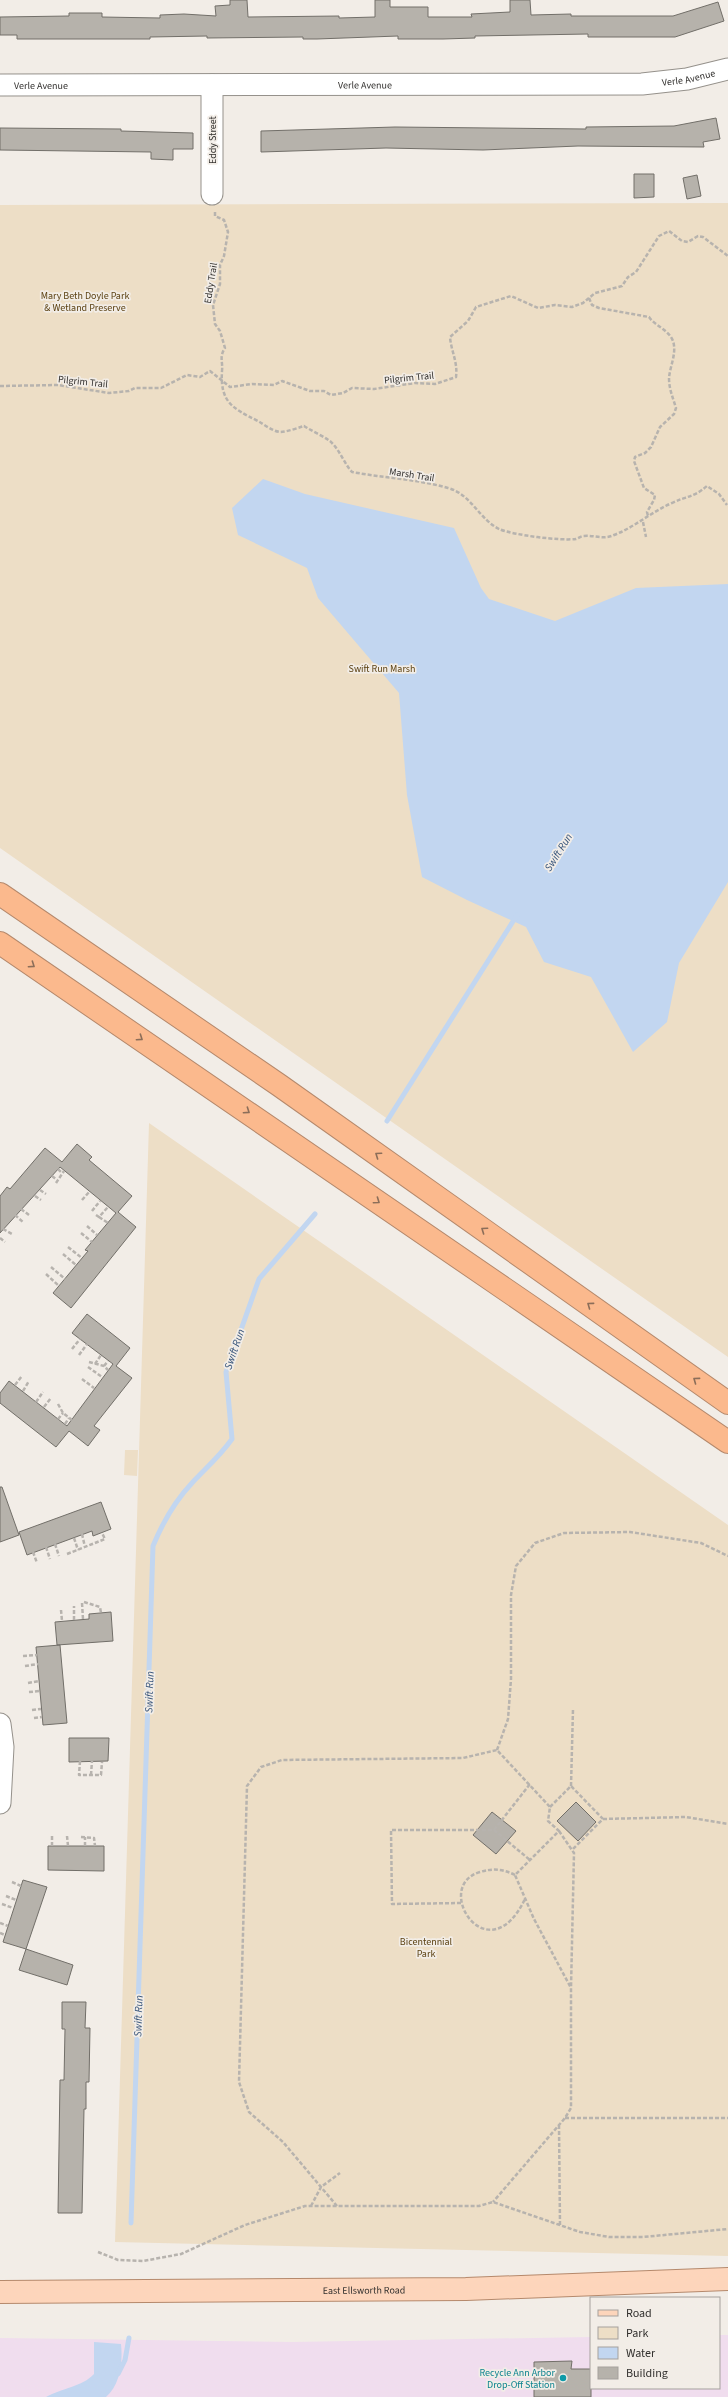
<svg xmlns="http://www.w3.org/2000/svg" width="728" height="2397" font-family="'Source Sans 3',sans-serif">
  <rect width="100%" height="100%" fill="#f2ede7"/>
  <path fill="#f0ddee" d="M719,2335H728V2397H0V2338L292,2342L591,2337V2388H719Z"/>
  <path fill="#eddec6" d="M728,203V1357L0,848V205Z
    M149,1123L728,1525V2256L115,2242Z
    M125,1450H138L137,1476L124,1475Z"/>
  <path fill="#c2d6f0" d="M263,479L305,494L454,528L481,588L489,599L555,621L636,588L728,584V882L679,963L667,1022L633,1052L591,977L544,962L526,927L467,900L422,877L407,795L399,693L318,598L307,568L238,535L232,508Z
    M94,2342L121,2344C123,2362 120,2385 106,2397H46C62,2388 82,2387 94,2374Z"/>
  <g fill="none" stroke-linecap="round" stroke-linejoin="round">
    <path stroke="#c2d6f0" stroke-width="5" d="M387,1121L517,915
      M131,2223L153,1546C162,1524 176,1500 192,1483C206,1468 220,1456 232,1439L226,1372L259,1279L315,1214
      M118,2374L125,2360L129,2338"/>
  </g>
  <path fill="#b6b2ab" stroke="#726f69" d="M230,0H247L248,17L339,16V18L375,17V0H390V7H428V17H472L471,14L510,12V0H530L531,15L571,14V16H673L718,2L724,21L675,37H588V34L475,36V38L443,39H398V36L317,39H303V37L207,38V36L150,37V39H17V35H0V17L69,16V13H102V17L160,18V15L184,14L216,16L215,6L230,5Z
    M716,118L720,139L703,142L704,147L578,146L483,150L386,148L261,152V131L395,127L586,129V127L674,126Z
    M0,128L121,129V131L193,133V149H173V160L151,159V152L0,150Z
    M634,174H654V197L634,198Z
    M697,175L701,196L687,199L683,178Z
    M77,1144L92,1157L89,1160L132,1196L118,1212L136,1227L71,1308L53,1293L88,1251L85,1250L116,1213L60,1167L0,1233V1196L7,1187L10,1189L45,1148L62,1162Z
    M87,1314L130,1348L116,1366L132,1378L94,1426L100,1430L88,1446L69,1431L56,1447L0,1403V1393L9,1381L67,1426L113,1364L72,1333Z
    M0,1487H2L19,1535L0,1542Z
    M101,1502L111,1529L93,1536L92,1531L27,1555L19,1532Z
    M111,1612L113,1641L57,1645L55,1622L89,1619V1614Z
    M60,1645L67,1723L43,1725L36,1647Z
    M69,1738H109L108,1761L69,1762Z
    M576,1802L596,1822L578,1841L557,1821Z
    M492,1812L516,1831L496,1854L473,1835Z
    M48,1846H104V1871L48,1870Z
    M23,1880L47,1887L26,1949L3,1942Z
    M26,1949L73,1965L67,1985L19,1970Z
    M62,2002H86L85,2028H90L89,2082H86V2109H84L82,2213H58L60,2080H64L65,2029H62Z
    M572,2361L571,2369H591V2397H534V2362Z"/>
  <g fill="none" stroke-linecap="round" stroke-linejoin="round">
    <defs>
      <g id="minor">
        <path id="s1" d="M0,85L642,84L687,79L728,69"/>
        <path d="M212,85V194"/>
        <path d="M0,1724L3,1747L0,1803"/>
      </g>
      <g id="major">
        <path id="s2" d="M0,2292L466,2289L728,2279"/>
      </g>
      <path id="highway" d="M0,894L279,1085L728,1403
        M0,943L728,1442"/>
    </defs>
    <use href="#minor" stroke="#95918b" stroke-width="23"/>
    <use href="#major" stroke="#b5896c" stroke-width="24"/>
    <use href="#highway" stroke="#b5896c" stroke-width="24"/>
    <path stroke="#b7b3ae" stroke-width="2.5" stroke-dasharray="4 2" stroke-linecap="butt" d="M215,212V216L224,220L228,232L224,256L220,265V284L213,305L215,324L220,331L225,348C219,357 223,361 222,371C220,402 232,408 258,421C265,425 272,431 280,432C287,432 297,428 304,426C310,430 329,439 332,443C340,451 344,463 352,472C384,478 417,479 448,488C471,494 479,519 499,529C513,535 560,541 576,539C579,538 581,536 584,536C595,535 603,540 614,535C635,527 651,512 672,503C686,496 693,498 707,486L719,494L727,505
      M589,298L592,305L599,308L649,317C655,326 669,330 673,341C677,353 670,366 669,378C669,389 673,398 676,408L674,414L660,427L651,447L645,453L635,457L634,461L644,488L655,495L654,500L647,512L648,516
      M0,386L58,385L109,393L129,391L135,388H161L187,375L200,377L210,371L230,387L252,384L274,385L282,381L310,391H324L331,395L343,393L352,388L374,389L415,383L435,384L456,377C458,362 451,351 450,337L468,321L476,307L511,296L538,308L555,305L572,307L583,303L595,293L622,286L628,277L636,272L659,236L669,231L682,241L688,242L698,236L703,237L728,256
      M643,522L646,537
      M58,1169L62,1173
      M52,1176L57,1180
      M56,1183L64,1171
      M40,1190L46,1194
      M35,1196L41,1200
      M82,1200L90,1191
      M21,1209L29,1215
      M92,1211L100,1201
      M15,1215L23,1222
      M96,1215L99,1217L108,1207
      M99,1217L108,1223
      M87,1226L97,1235
      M3,1229L12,1234
      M81,1233L92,1242
      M0,1238L5,1242
      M68,1247L82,1258
      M63,1254L76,1265
      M51,1267L65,1279
      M46,1274L59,1286
      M72,1349L80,1339
      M79,1355L87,1344
      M89,1362L104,1366L108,1370
      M95,1364L101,1355
      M104,1366L108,1361
      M88,1367L102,1377
      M82,1379L94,1388
      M15,1385L22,1376
      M23,1391L29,1381
      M36,1402L43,1392
      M58,1404L63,1413L72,1420
      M44,1407L51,1398
      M58,1419L63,1413
      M65,1424L69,1418
      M82,1534L85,1547
      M74,1538L78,1550
      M55,1544L59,1556
      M46,1547L50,1559
      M33,1552L37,1563
      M67,1554L105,1539L102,1533
      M84,1602L100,1607L101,1613
      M82,1603L83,1619
      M61,1610L62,1621
      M74,1620V1606
      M23,1656L37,1655
      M25,1666L38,1664
      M28,1683L39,1681
      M29,1692L40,1691
      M32,1710L41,1709
      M34,1718L42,1717
      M497,1750L508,1719L511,1679V1595L516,1566L535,1543L564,1533L630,1532L701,1543L728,1556
      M80,1761L79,1775H101L102,1762
      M91,1775L92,1761
      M571,1786L573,1709
      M550,1807L571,1786L603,1819L572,1850
      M603,1819L686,1817L728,1824
      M494,1830L530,1784
      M559,1831L574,1853L571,1988
      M67,1836L68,1846
      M81,1837L94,1838L95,1846
      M52,1846V1835
      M85,1846V1837
      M515,1875C503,1869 493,1868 480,1872C431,1886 488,1976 525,1899
      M12,1882L21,1886
      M6,1896L16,1900
      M461,1903L392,1904L391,1830H494L530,1860
      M2,1904L13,1908
      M0,1923L8,1926
      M0,1933L5,1935
      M565,2118H728
      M559,2125L560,2225
      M311,2206L321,2187L340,2173
      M337,2206L283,2142L249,2112L239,2082L247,1786L261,1767L282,1760L463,1758L497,1750L550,1807L548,1821L559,1831L515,1875L534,1919L571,1988V2108L565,2118L493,2202
      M98,2252L118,2260L143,2261L181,2254L245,2225L305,2206H479L493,2202L580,2232L609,2237H643L728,2229"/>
    <use href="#minor" stroke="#fff" stroke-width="21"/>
    <use href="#major" stroke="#fdd5bb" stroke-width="22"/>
    <use href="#highway" stroke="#fbb98d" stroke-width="22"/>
  </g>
  <defs><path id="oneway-chevron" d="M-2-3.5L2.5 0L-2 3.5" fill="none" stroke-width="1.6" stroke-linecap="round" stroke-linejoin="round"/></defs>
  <g stroke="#8c6e59">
    <use href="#oneway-chevron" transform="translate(32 965) rotate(34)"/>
    <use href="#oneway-chevron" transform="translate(140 1038) rotate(34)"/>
    <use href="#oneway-chevron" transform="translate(247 1111) rotate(34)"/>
    <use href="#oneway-chevron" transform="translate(378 1155) rotate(-145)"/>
    <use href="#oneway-chevron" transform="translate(377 1201) rotate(35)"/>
    <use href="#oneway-chevron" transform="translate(484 1230) rotate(-145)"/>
    <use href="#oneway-chevron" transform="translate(590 1305) rotate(-144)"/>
    <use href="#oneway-chevron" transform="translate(696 1380) rotate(-144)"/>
  </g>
  <circle fill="#0f9aa8" stroke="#f2ede7" stroke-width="1.5" cx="563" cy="2378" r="4"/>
  <g text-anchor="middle" stroke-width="3.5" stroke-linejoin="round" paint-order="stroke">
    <g font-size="10" fill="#32302e" stroke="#f2ede7">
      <text dy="4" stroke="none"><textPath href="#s1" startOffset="689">Verle Avenue</textPath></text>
      <text dy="4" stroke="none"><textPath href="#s1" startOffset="41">Verle Avenue</textPath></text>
      <text dy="4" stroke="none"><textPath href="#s1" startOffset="365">Verle Avenue</textPath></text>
      <text transform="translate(212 140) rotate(-90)" y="4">Eddy Street</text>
      <text transform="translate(210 283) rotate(-81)" y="4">Eddy Trail</text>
      <text transform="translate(409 377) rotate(-6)" y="4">Pilgrim Trail</text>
      <text transform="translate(83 381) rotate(6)" y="4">Pilgrim Trail</text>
      <text transform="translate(412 474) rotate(9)" y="4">Marsh Trail</text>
      <text dy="4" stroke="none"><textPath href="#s2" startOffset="364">East Ellsworth Road</textPath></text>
    </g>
    <g font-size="10" fill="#5c4213" stroke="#f2ede7">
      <text x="85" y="299">Mary Beth Doyle Park<tspan x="85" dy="12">&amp; Wetland Preserve</tspan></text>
      <text x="382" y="672">Swift Run Marsh</text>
      <text x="426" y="1945">Bicentennial<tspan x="426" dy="12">Park</tspan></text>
    </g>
    <g font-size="10" fill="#0d838f" stroke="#f2ede7" text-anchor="end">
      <text x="555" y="2376">Recycle Ann Arbor<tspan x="555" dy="12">Drop-Off Station</tspan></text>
    </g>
    <g font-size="11" font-style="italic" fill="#38557b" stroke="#f2ede7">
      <text transform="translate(558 852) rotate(-58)" y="4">Swift Run</text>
      <text transform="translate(234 1349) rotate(-71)" y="4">Swift Run</text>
      <text transform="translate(149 1692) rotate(-88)" y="4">Swift Run</text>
      <text transform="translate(138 2016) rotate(-88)" y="4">Swift Run</text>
    </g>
  </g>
  <rect x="590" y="2297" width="130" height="92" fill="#f2ede7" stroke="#a5a19d"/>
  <rect x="598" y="2310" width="20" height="6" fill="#fdd5bb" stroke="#a5a19d"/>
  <text x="626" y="2317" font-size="12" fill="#32302e">Road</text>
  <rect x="598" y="2327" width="20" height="12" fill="#eddec6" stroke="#a5a19d"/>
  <text x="626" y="2337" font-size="12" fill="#32302e">Park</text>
  <rect x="598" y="2347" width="20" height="12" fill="#c2d6f0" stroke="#a5a19d"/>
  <text x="626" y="2357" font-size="12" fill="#32302e">Water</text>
  <rect x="598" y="2367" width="20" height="12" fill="#b6b2ab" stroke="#a5a19d"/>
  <text x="626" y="2377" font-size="12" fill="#32302e">Building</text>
</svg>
